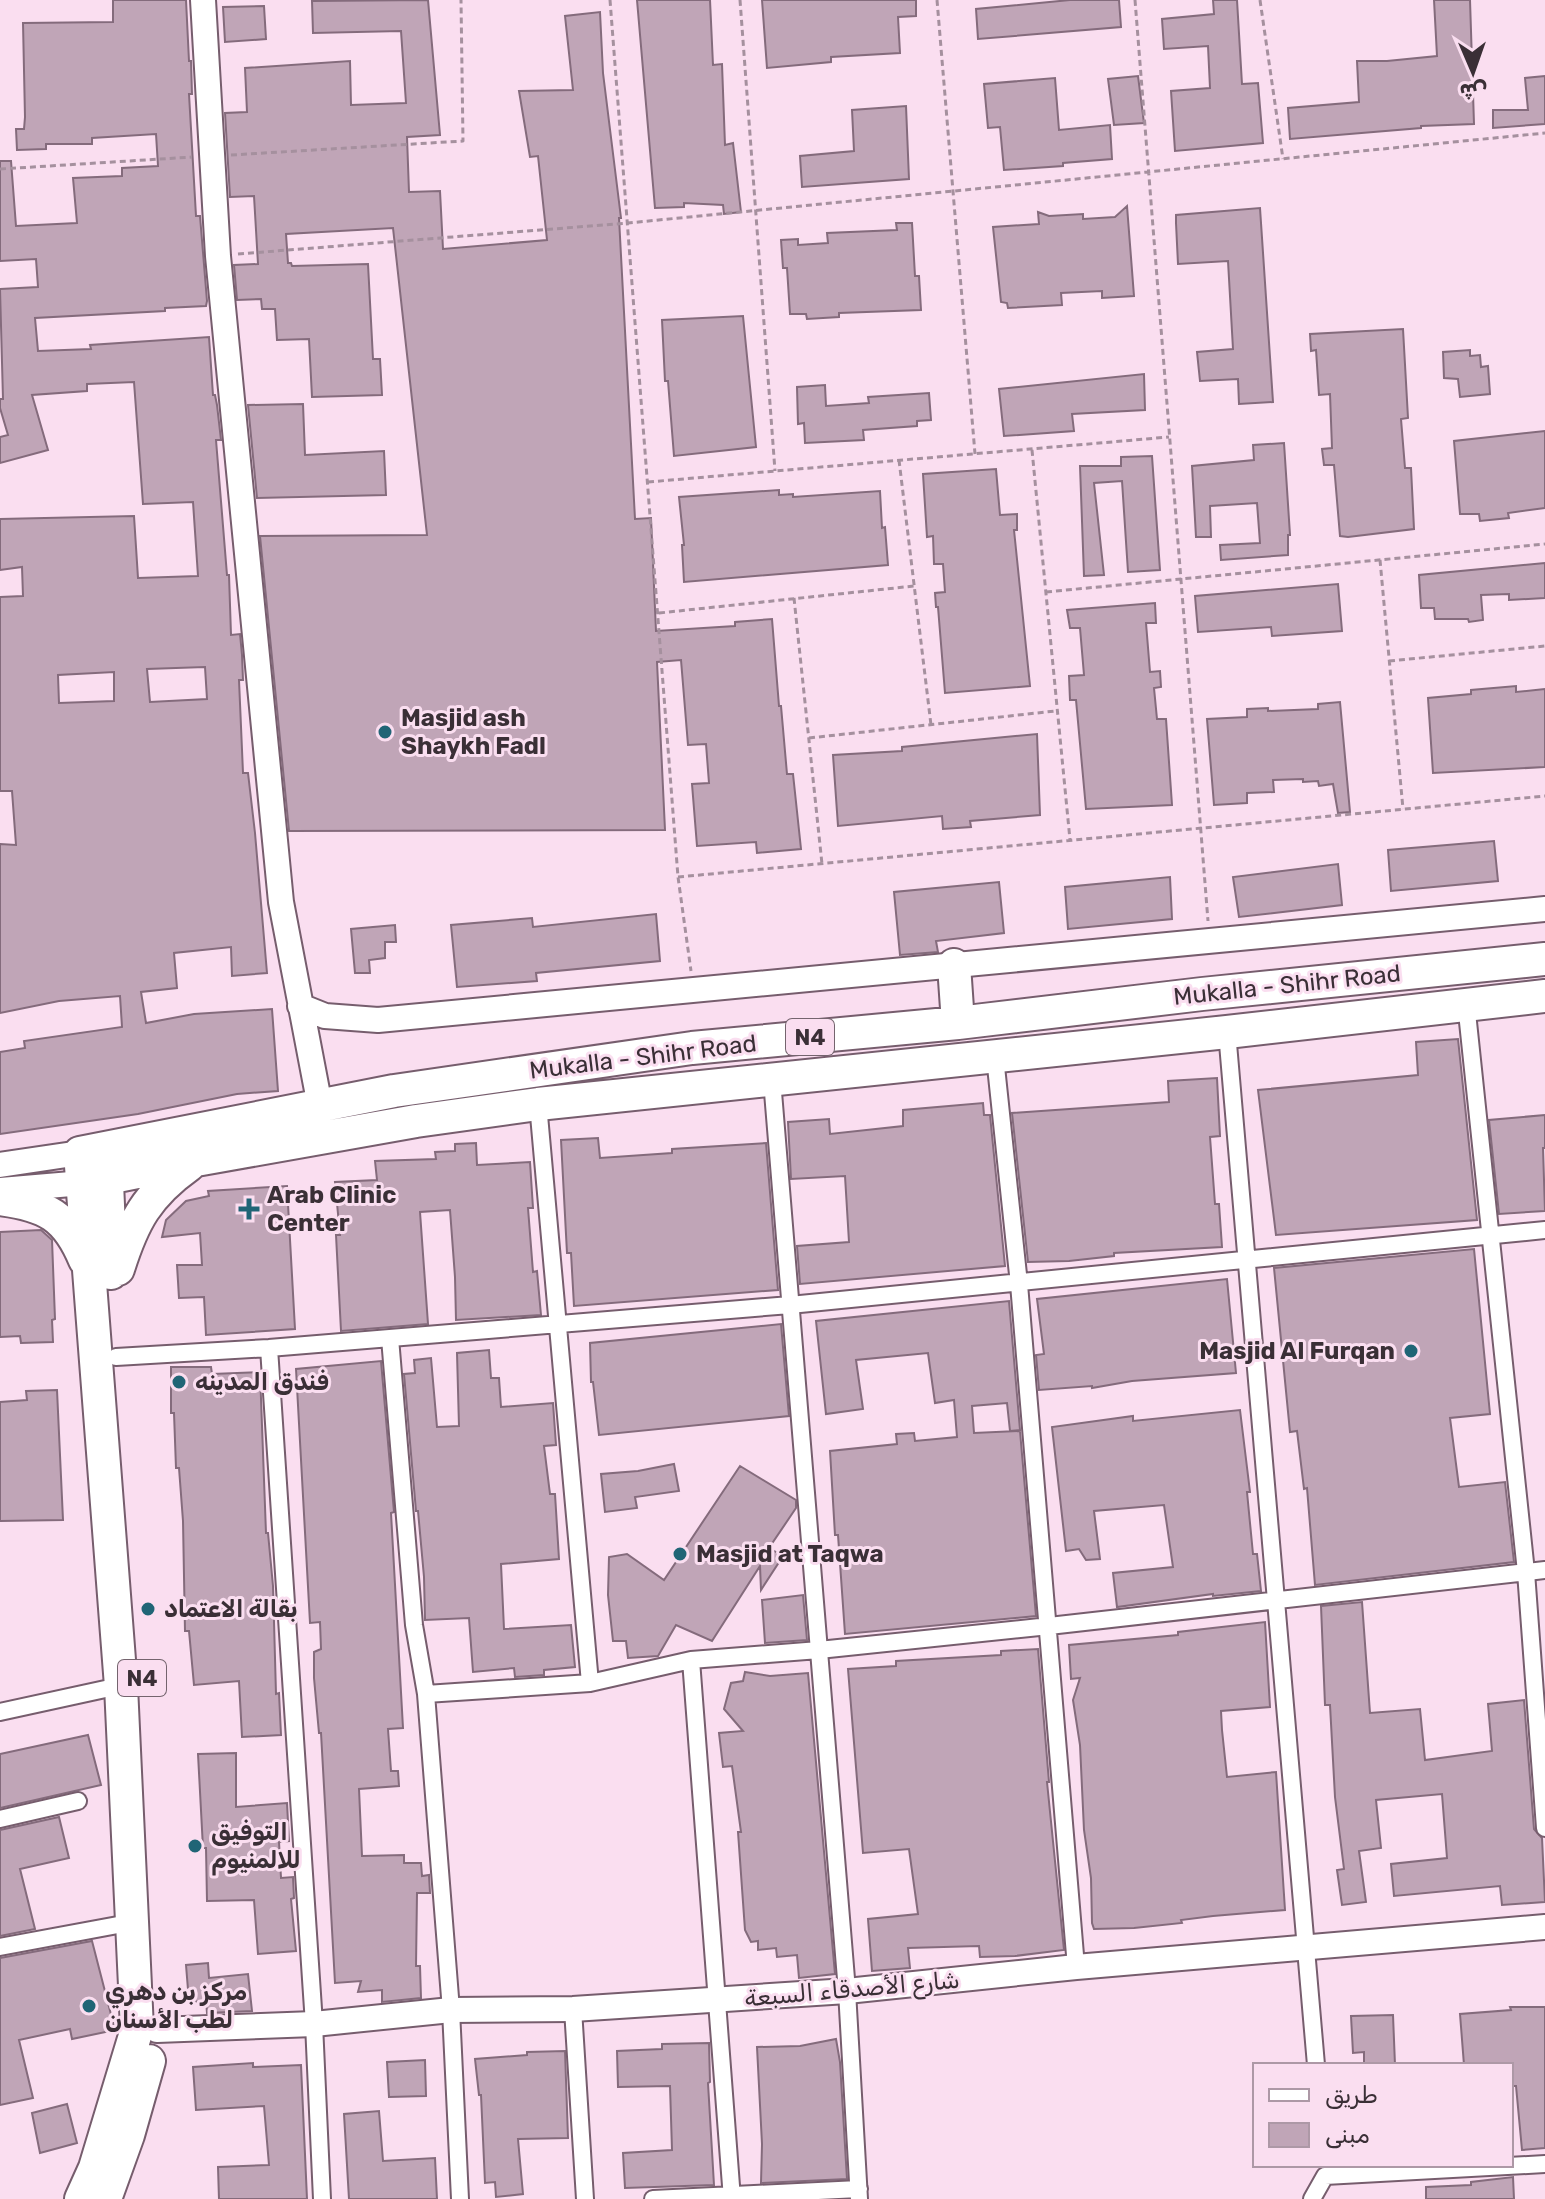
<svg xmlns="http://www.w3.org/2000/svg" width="1545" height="2199" font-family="Rubik,Cairo,sans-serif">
  <rect width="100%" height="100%" fill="#fadef0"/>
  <path fill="#c0a5b7" stroke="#846b7c" stroke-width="2" fill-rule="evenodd" d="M113,0H186L189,61H191L192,94H189L196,216H200L207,301L206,306L165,308V311L35,318L38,351L91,349L90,345L209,337L213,395H215L217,405L221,440H216L227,575H229L231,635L240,634L242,655L243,680H239L243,773H248L255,833L267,973L232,976L231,947L174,953L177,988L141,992L146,1023L194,1014L272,1009L278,1091L237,1094L138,1114L0,1134V1052L25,1048L24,1041L122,1027L120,996L59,1001L0,1013V844L16,845L12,791H0V597L23,596L22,567L0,570V519L134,516L138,578L198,576L193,502L143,504L134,382L87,384V391L32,395L48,450L0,463V437L8,435L0,408V399H3L0,289L38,287L36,259L0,261V161H11L16,226L77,223L73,178L122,176V168L158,166L156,134L92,138V144H46V149L17,150L16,129H24L25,117L23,23L113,22ZM205,667L207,699L150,702L147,669ZM114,672V701L59,703L58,675Z
    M428,0L440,135L407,137L409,192L440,191L443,249L547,240L538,156L530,157L519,91L573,90L565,16L600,12L603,73L621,218H619L635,519L651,518L656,631L735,626V622L772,619L779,706H781L787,774H793L801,849L757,853L756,842L697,846L692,784L709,783L706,744L688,745L681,660L657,662L665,830L289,831L260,536L427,535L393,228L286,234L288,263H291L292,266L368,264L373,359H380L382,395L312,397L309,339L277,340L275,309H262L261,299L237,300L234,265L258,264L254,196L230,197L225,113L247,112L245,68L350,61L351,105L406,103L401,31L313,33L312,1Z
    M637,0H710L713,65L722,64L725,145L733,143L741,212L724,214L723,205L684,203V207L655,208Z
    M762,0H916V16L898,17L900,53L831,57V62L767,68Z
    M1070,0H1119L1121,27L978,39L976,9Z
    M1213,0H1237L1242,84L1258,83L1263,143L1175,151L1171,91L1210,88L1208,46L1164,49L1162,19L1214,14Z
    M1434,0H1470L1474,124L1421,126V128L1290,139L1288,108L1359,102L1357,61H1387L1437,56Z
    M264,6L266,39L225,42L223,7Z
    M1138,76L1144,123L1114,125L1108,79Z
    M1545,76V124L1493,128V110H1528L1525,78Z
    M1055,78L1059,130L1110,125L1112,159L1063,163V166L1004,170L1000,127L988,128L984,84Z
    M906,106L909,179L802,187L800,156L854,151L852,110Z
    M1127,206L1134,296L1102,298V291L1061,293L1062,305L1008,308L1007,303L1001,302L993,227L1039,224L1038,212L1049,216L1083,214V219L1115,217Z
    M1260,208L1273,402L1239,404L1238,379L1200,381L1197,352L1233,349L1228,261L1178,264L1176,223V215Z
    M896,223H912L915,276H919L921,310L839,313V317L807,319L806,314H790L787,268H783L781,240L798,239V245L828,243L827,233L897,230Z
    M743,316L756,447L674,456L668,381H665L662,320Z
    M1403,329L1408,418L1401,419L1405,468H1411L1414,529L1348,537L1340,536L1334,465H1324L1322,449L1332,448L1330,394L1319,395L1316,350L1311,351L1310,334Z
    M1470,350V356L1480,355L1481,367L1488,366L1490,394L1460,397L1458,379L1444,378L1443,352Z
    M1144,374L1145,410L1072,414L1074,431L1004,436L999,389Z
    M825,385L826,406L869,403L868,397L929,393L931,420L917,421V426L863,430L864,440L805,443L804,423L798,424L797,387Z
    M303,404L305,455L384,451L386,495L257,498L248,405Z
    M1545,431V508L1508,513L1509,518L1480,521L1479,514H1460L1454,441Z
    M1284,443L1290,535H1288V555L1221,560L1220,545L1260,543L1257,503L1210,506L1211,537H1196L1192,466L1254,460L1253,445Z
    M1152,456L1160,570L1128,572L1122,481L1094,483L1104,575L1084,576L1080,466H1121V457Z
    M996,469L1000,515L1017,514V530H1014L1030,686L945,693L938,607H936L935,593L945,592L943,564H934L933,536L927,537L923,474Z
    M779,490V495L793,494V497L880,491L882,528L885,527L888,565L684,582L682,545H684L679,497Z
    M1545,563V598L1509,600V594L1481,595L1483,620L1469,622L1468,619H1435L1434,608H1421L1419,575Z
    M1338,584L1342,631L1272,636L1271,627L1198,632L1195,596Z
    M1155,603L1156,623H1146L1150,672L1160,671L1161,687L1154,688L1157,719H1166L1172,805L1086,809L1076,700H1070L1069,676L1084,675L1080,628H1070L1067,610Z
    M1516,686V692L1545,689V767L1433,773L1428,698L1471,694V690Z
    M1340,702L1350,812L1338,813L1333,784L1319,786L1318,781L1303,782V779L1273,780L1274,792L1247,793V803L1214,805L1207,719L1247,717V709L1268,708V711L1318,709V704Z
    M1037,734L1040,815L970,821L971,827L943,829L942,816L838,826L833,755L902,751V747Z
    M1494,841L1498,881L1391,891L1388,850Z
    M1338,864L1342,905L1239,917L1233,877Z
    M1170,877L1172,919L1068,929L1065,887Z
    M999,882L1004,933L936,941L938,952L900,955L894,892Z
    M656,914L660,961L536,973L537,981L457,987L451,925L532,918L533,927Z
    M395,925L396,942H385V958L369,960L370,973H355L351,929Z
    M1458,1039L1477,1220L1276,1235L1258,1090L1418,1075L1416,1042Z
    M1217,1078L1220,1136L1210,1137L1215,1204H1219L1222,1247L1114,1253V1256L1069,1261L1028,1262L1012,1113L1169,1102L1168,1081Z
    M983,1103L984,1115H990L1005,1266L800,1284L797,1246L849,1242L845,1176L791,1179L788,1122L829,1119L830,1134L903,1126V1110Z
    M1545,1115V1148H1543L1545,1211L1499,1214L1489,1120Z
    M598,1138L600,1158L672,1153V1149L766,1143L778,1290L574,1306L571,1253H567L561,1140Z
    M476,1143L477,1165L530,1162L533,1208H528L533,1272L537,1271L541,1315L456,1320L455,1277L450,1210L420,1212L428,1324L341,1331L336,1235H340L335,1182L377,1180L375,1161L436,1159L435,1152L455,1151V1144Z
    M287,1186L295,1329L206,1335L204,1297L179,1298L177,1265H202L200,1233L162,1237L166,1220L186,1201L209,1196L208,1191Z
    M41,1230L52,1240L55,1319L52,1320L53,1342L21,1343L20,1336L0,1337V1232Z
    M1474,1249L1490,1414L1450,1418L1459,1487L1505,1482L1514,1562L1315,1585L1307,1488L1304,1489L1297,1431L1290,1432L1274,1268Z
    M1227,1279L1236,1373L1132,1381L1092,1388V1386L1039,1390L1036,1355L1044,1354L1037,1299Z
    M1009,1301L1020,1430L1010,1431L1007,1403L972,1406L974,1433L1020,1431L1036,1616L845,1634L838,1535H835L830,1451L897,1444L896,1434L914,1433L915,1441L957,1437L954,1400L935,1403L928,1353L856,1360L863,1409L826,1414L816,1321Z
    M781,1324L789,1416L599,1435L593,1382H591L590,1343Z
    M489,1350L491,1378H499L501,1407L553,1403L556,1445L544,1446L550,1494H555L559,1559L501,1564L504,1629L571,1625L575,1667L544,1670V1675L515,1677L514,1668L473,1672L469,1618L425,1620L424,1577L418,1511H416L404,1374L415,1373L414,1360L431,1358L437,1427L459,1426L457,1353Z
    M381,1361L394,1512L391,1513L403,1728L388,1729L391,1771H398L399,1786L359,1789L362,1856L404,1855V1863H421L422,1876L429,1875L430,1893H417L416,1966H420L421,1998L382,2002V1990L358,1992L361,1981L335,1983L321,1733H319L314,1678V1652L321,1649L320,1622L310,1623L296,1369Z
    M171,1367H211L212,1374L260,1372L266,1533H268L273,1586L276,1694L279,1693L281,1735L242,1737L239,1681L194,1685L189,1631H185L183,1521L179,1468H176L174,1413H171Z
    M57,1390L63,1520L0,1521V1402L27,1400L26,1391Z
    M1240,1410L1250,1492H1247L1253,1554H1257L1261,1591L1213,1596V1594L1117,1607L1113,1573L1173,1567L1164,1505L1094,1511L1100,1559L1086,1560L1079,1549L1066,1551L1052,1427L1133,1416V1421Z
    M674,1464L679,1491L635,1497L637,1508L605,1512L601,1474L638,1471Z
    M740,1466L796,1500V1508L769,1548L783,1556L761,1590L760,1566L712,1641L676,1625L658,1656L628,1658L626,1641H613L608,1595L609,1557L627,1554L664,1580Z
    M803,1595L807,1640L765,1643L762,1600Z
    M1362,1602L1370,1713L1420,1709L1425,1760L1492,1751L1488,1704L1524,1700L1534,1829L1542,1838L1545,1902L1502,1905L1500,1886L1394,1896L1391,1864L1447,1858L1442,1794L1376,1800L1381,1848L1359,1851L1366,1902L1342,1905L1337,1870L1344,1869L1335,1797L1330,1705H1325L1321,1606Z
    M1265,1622L1270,1707L1221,1711L1222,1730L1227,1777L1276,1772L1285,1910L1213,1916L1181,1920L1182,1923L1134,1928L1094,1929L1092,1923L1091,1878L1084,1830L1080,1745L1073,1700L1080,1678L1071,1679L1069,1645L1178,1635V1632Z
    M1038,1649L1049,1782H1047L1064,1950L1015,1956L980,1957L979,1946L908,1948L910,1968L872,1971L868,1919L918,1914L909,1849L863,1853L848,1669L896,1666V1661L1001,1655V1651Z
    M745,1672L770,1676L808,1673L835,1974L799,1978L797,1955L777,1957L776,1948L758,1950V1941L751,1942L745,1930L738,1832H741L732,1766L723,1767L719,1733L743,1731L724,1709L731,1683L743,1681Z
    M88,1735L101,1785L0,1808V1754Z
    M236,1753V1807L287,1803L289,1841L279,1842L281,1878L293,1877L294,1898L291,1899L296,1951L258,1954L254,1900L207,1901L206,1848H203L198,1754Z
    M59,1817L69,1858L20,1869L35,1929L0,1936V1830Z
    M92,1941L115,2030L72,2039L70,2029L19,2040L33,2098L0,2105V1958Z
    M208,1963L209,1978L248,1974L252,2011L207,2013L206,2001L189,2002L186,1965Z
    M1510,2007H1545V2148L1522,2150L1516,2086H1511V2065H1464L1460,2014L1511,2010Z
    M1393,2015L1395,2065H1364V2052L1353,2053L1351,2016Z
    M836,2039L840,2062L847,2179L761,2183L762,2144L757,2047L800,2046Z
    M709,2043L710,2082L708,2083L714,2185L625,2188L623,2153L672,2150L670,2086L618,2087L617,2051L662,2049V2044Z
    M565,2051L568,2138L518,2139L523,2194L496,2197L495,2182L485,2183L481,2095H479L475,2059L527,2055V2052Z
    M425,2060L426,2096L389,2097L387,2062Z
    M253,2063V2067L301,2065L307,2199H219L218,2167L269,2165L264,2106L196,2110L193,2067Z
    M67,2104L77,2143L40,2153L32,2113Z
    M379,2111L383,2161L435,2158L437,2199H349L344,2114Z
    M1513,2177L1514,2199H1426V2187L1471,2185V2182Z"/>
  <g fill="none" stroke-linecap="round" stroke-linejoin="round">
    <defs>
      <path id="street" d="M1466,1003L1526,1572L1545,1828
        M1227,1032L1316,2065
        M995,1057L1019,1284L1076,1967
        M772,1080L847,1991L859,2199
        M538,1104L590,1683
        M390,1338L414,1625L426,1694L451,2010L460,2199
        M269,1348L314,2024L322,2199
        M116,1357L269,1348L790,1305L1545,1230
        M691,1660L732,2199
        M426,1694L590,1683L691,1660L819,1650L1049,1626L1545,1570
        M0,1712L142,1681
        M0,1819L78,1801
        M0,1947L134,1922
        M573,2009L585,2199
        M653,2199L859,2189
        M1312,2199L1325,2176L1545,2164"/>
      <path id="secondary" d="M203,0L218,256L281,902L320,1106
        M300,1006L325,1016L378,1020L1545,909
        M0,1165L80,1153
        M0,1190L83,1183
        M157,2030L314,2024L451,2010L573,2009L847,1991L1076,1967L1545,1927"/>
      <path id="highway" d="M954,965L958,1023
        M106,1160L111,1273
        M83,1183L196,1160L416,1121L538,1104L1227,1032L1545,996
        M0,1199C46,1205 67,1216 85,1260
        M118,1269C133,1221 147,1195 189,1165
        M81,2199L95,2168L137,2029L121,1686L80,1153L394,1091L692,1048L958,1023L1202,994L1545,959
        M105,2199L128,2135L149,2061"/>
    </defs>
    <use href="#street" stroke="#765d6d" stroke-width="20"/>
    <use href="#secondary" stroke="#765d6d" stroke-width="28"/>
    <use href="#highway" stroke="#765d6d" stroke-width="36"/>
    <path stroke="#a5909e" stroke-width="3" stroke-dasharray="6 4" stroke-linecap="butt" d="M610,0L678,877L691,971
      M740,0L775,471
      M937,0L975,454
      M1135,0L1208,921
      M1260,0L1283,159
      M231,155L463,141L461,0
      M0,169L192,157
      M238,254L628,223L1545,133
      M1032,450L1070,840
      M899,460L931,725
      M648,482L1169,437
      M1380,560L1403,809
      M1046,592L1545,544
      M794,598L822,864
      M659,613L914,586
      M1389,661L1545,646
      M809,738L1055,711
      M678,877L1545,796"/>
    <use href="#street" stroke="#fff" stroke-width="16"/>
    <use href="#secondary" stroke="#fff" stroke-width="24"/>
    <use href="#highway" stroke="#fff" stroke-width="32"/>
  </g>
  <g fill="#206576" stroke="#fadef0" stroke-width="3">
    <circle cx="385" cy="732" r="8"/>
    <path d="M245 1197h8v8h8v8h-8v8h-8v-8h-8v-8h8z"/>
    <circle cx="1411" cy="1351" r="8"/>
    <circle cx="179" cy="1382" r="8"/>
    <circle cx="680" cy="1554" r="8"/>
    <circle cx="148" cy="1609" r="8"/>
    <circle cx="195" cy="1846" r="8"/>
    <circle cx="89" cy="2006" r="8"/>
  </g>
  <g text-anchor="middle" stroke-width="6" stroke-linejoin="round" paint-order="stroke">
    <g fill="#fadef0" stroke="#74646e" stroke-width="2">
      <rect x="786" y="1019" width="48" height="36" rx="6"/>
      <rect x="118" y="1660" width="48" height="36" rx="6"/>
    </g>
    <g font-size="22" font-weight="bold" fill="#3a2f36">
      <text x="810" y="1045">N4</text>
      <text x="142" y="1686">N4</text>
    </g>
    <g font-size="24" font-weight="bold" fill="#3a2f36" stroke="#fadef0" text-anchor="start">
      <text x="401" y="726">Masjid ash<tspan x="401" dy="28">Shaykh Fadl</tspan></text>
      <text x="267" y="1203">Arab Clinic<tspan x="267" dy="28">Center</tspan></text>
      <text x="1395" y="1359" text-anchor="end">Masjid Al Furqan</text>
      <text x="195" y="1390">فندق المدينه</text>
      <text x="696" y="1562">Masjid at Taqwa</text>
      <text x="164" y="1617">بقالة الاعتماد</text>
      <text x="211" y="1840">التوفيق<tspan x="211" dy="28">للالمنيوم</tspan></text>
      <text x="105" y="2000">مركز بن دهري<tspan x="105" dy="28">لطب الأسنان</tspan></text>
    </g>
    <g font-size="24" fill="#3a2f36" stroke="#fadef0">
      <text transform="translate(1287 985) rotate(-6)" y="8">Mukalla - Shihr Road</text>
      <text transform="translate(643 1057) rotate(-7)" y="8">Mukalla - Shihr Road</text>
      <text transform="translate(852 1989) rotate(-5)" y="8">شارع الأصدقاء السبعة</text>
    </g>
  </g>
  <rect x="1253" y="2063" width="260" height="104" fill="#fadef0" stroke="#ad98a6" stroke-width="2"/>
  <rect x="1269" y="2089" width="40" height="12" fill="#ffffff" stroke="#ad98a6" stroke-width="2"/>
  <text x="1325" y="2103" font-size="24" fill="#3a2f36">طريق</text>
  <rect x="1269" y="2123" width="40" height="24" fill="#c0a5b7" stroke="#ad98a6" stroke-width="2"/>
  <text x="1325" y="2143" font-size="24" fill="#3a2f36">مبنى</text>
  <g transform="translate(1473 72) rotate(178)" stroke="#fadef0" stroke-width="6" paint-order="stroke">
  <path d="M0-6L14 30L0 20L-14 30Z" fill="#3a2f36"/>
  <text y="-12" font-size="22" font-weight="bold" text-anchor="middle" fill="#3a2f36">ش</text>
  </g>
</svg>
